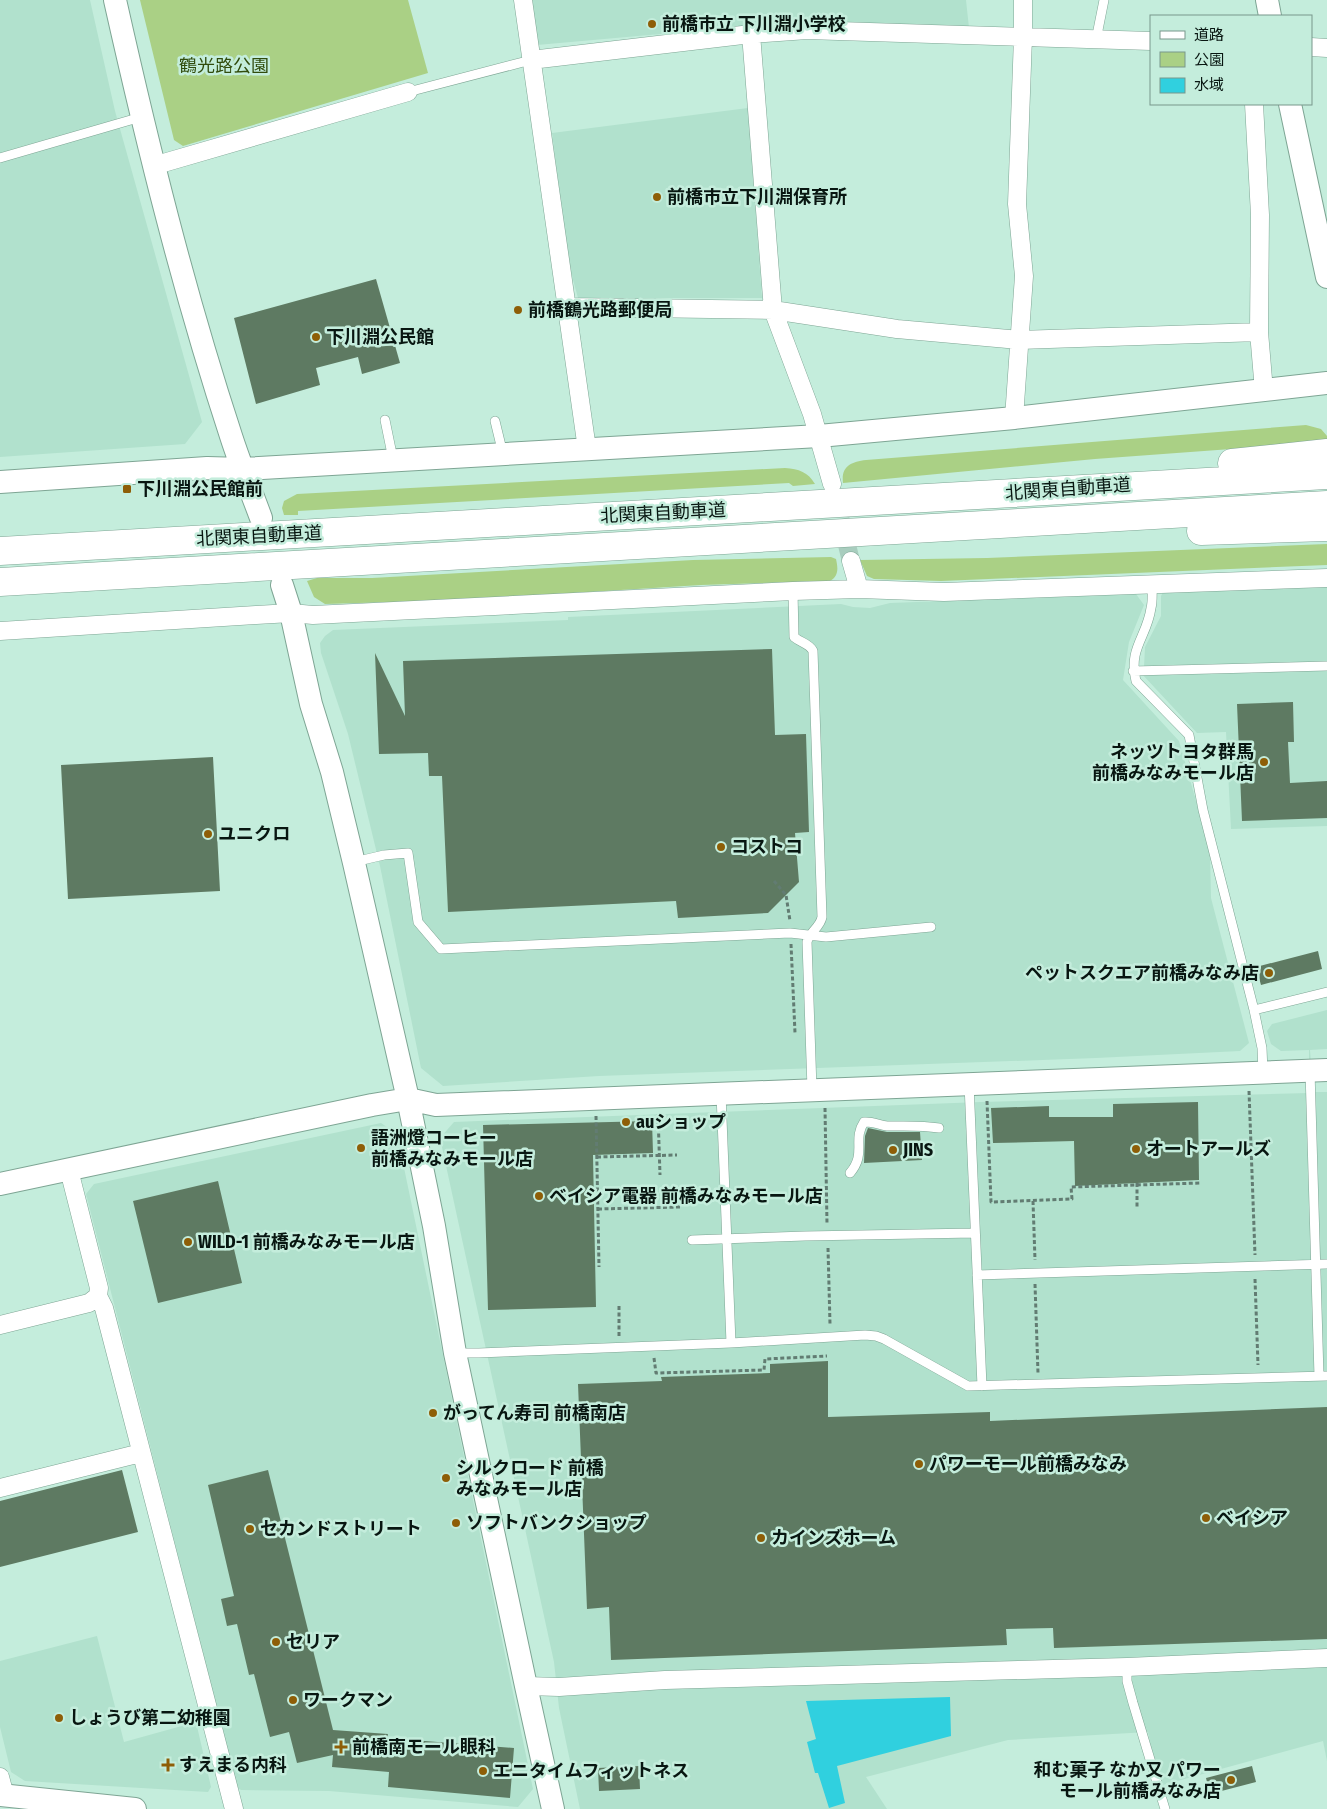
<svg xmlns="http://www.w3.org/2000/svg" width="1327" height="1809" font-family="'Fira Sans Condensed','Noto Sans JP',sans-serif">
  <rect width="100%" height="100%" fill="#c4eddc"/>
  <path fill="#b1e1cd" d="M0,0H90L115,111L202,422L185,444L0,457Z
    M531,0H966L969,28L806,21L537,45Z
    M748,108L762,298H578L568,261L552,133Z
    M1327,586V662L1144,667L1145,647L1161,616V596L1163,592Z
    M1136,594L1144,605L1129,642L1123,680L1179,741L1210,850L1211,898L1249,1043L1240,1051L1096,1058L599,1076L443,1086L421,1068L380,866L348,734L321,653L320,643L325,636L333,630L568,620V617L841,604L853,607L870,608L890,603Z
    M1327,670V826L1231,829L1226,732L1197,733L1141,673Z
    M1327,1010V1049L1310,1050L1313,1092H1327V1761L1323,1741L1159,1786L1148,1732L1008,1740L866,1777L887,1809H580L559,1708L554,1662L440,1138L454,1122L981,1102L1309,1093V1050L1281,1051L1271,1044L1267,1031L1272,1024Z
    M381,1123L397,1134L533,1789L518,1807L329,1791L241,1790L237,1787L86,1194L94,1184Z
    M97,1636L124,1742L196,1722L211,1787L208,1792L25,1781L11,1772L0,1727V1661Z"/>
  <path fill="#aad085" d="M140,0H408L428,73L183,146L174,140Z
    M1306,425L1321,429L1327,436V442L1095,459L843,483C841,466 851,462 866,460Z
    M785,468C799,469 808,472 815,484L793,486L789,483L298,511V515H284L282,508L284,501L297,494Z
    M1327,544V565L941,581L874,579L867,576L860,560L987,558Z
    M831,557L836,559C838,568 839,576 830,581L701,585L461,600L325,604L314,597L307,581L317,578H372L693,560Z"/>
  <path fill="#30d0df" d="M950,1697L951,1736L837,1766L845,1803L829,1808L818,1773H815L807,1742L816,1739L806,1701Z"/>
  <path fill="#5e7a62" d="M376,279L400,363L362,374L358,357L316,368L320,385L256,404L234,318Z
    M772,649L775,735L806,734L809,832L795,833L799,882L768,913L678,918L676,901L448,912L442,776H429L428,753L379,754L375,653L405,716L403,661Z
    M1293,702L1294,742H1288L1290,783L1327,781V818L1242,821L1237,704Z
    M213,757L220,891L68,899L61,765Z
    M1318,951L1322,969L1261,985L1256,967Z
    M1198,1102L1199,1180L1075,1186L1074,1141L993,1143L991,1108L1049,1106V1117H1113V1104Z
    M652,1121L653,1153L593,1155L596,1307L488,1310L483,1125Z
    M868,1128L887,1132H920L922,1160L864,1163L865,1136Z
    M218,1181L242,1283L158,1303L133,1201Z
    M828,1361V1417L990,1412V1421L1327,1407V1639L1054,1648L1053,1628L1006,1629L1007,1645L611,1660L609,1607L587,1609L578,1384L662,1381L661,1377L770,1373V1364Z
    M122,1470L138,1532L0,1567V1501Z
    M268,1470L333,1730L388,1734L387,1738L514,1748L510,1798L388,1787L389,1772L332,1767L333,1755L297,1763L289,1732L270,1737L254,1674L249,1675L237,1624L227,1626L221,1599L234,1596L208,1485Z
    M639,1766L640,1789L599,1791L598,1768Z
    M1252,1766L1256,1782L1210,1794L1206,1778Z"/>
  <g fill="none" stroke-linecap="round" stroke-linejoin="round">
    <path stroke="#a8cdbe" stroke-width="18" stroke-dasharray="18 9" stroke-linecap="butt" d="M834,493L851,561"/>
    <defs>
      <path id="service" d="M1096,40L1104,0
        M408,92L531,60
        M0,158L141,117
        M385,420L393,459
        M495,421L503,454
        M1152,584C1152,592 1153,601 1151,608C1147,637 1128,648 1136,681L1189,735L1203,810L1254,1010L1262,1048L1263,1072
        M793,591L794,637C801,643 809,643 813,651L822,917C820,928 809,932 807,942L812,1089
        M1133,671L1327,666
        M354,862L384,855L408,853L418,922L441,949L790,933L826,937L931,927
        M1254,1010L1327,992
        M1310,1071L1319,1376
        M969,1084L982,1386
        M721,1094L731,1343
        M850,1173C867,1153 852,1140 864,1122C872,1121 879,1125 887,1126C905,1126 921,1125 939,1128
        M692,1240L805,1236L975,1233
        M977,1275L1327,1264
        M456,1353H479L731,1343L865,1335L876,1336L884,1339L968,1386L1327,1376
        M1127,1667V1681L1133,1703L1165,1809"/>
      <path id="minor" d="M523,0L587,449
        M751,34L773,310L812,414L832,484
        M1311,47L1327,48
        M531,60L751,34L807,30L1151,41
        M1254,104L1260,215L1259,332L1264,391
        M153,166L408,92
        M567,307L773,310L897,329L1019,340L1259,332
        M1014,418L1024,276L1017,204L1023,37V0
        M851,561L859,589
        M0,631L256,615L291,613L313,615L793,591L859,589L944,592L1327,578
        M98,1296L104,1308L234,1809
        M0,1325L89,1303L98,1296L99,1288L69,1170
        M0,1488L141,1453
        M526,1686L559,1687L665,1680L1127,1667L1327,1658
        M0,1777L5,1796"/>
      <path id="tertiary" d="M115,0C148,147 184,293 231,436C240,464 251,491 261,518
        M1267,0L1270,16
        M1290,104L1327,277
        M0,482L207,468L243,469L819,436L1014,418L1327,383
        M282,585L291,613L311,704L332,772L354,863L408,1099L434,1226L455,1353L526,1686L553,1809
        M0,1184L372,1105L408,1099L436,1105L1327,1070
        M0,1795L135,1809"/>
      <path id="motorway" d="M1232,463L1327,453
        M1201,531L1327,527
        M0,551L1327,475
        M0,582L1327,505"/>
    </defs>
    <use href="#service" stroke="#7ea594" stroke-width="10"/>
    <use href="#minor" stroke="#7ea594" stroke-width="19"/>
    <use href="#tertiary" stroke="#7ea594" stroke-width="24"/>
    <use href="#motorway" stroke="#7ea594" stroke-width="29"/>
    <path stroke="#627c72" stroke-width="3" stroke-dasharray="4 2.5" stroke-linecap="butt" d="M774,881L786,895L790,921
      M791,944L795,1033
      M1249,1091L1255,1255
      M987,1101L991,1202L1072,1199L1071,1187L1200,1183
      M825,1108L827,1224
      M658,1114L660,1175
      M596,1116L599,1267
      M597,1157L677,1155
      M1137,1183V1208
      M1033,1201L1035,1260
      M598,1209L681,1207
      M828,1248L830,1324
      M1255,1279L1258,1365
      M1035,1284L1038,1373
      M619,1306V1336
      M654,1358L656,1373L764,1370L765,1359L827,1356"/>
    <use href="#service" stroke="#fff" stroke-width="9"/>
    <use href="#minor" stroke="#fff" stroke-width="18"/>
    <use href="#tertiary" stroke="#fff" stroke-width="22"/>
    <use href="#motorway" stroke="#fff" stroke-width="28"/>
  </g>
  <g fill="#8e5e07" stroke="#c4eddc" stroke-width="2">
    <circle cx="652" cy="24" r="5"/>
    <circle cx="657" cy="197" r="5"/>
    <circle cx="518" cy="310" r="5"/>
    <circle cx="316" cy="337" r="5"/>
    <rect x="122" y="484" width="10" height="10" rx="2.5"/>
    <circle cx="1264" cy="762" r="5"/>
    <circle cx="208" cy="834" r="5"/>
    <circle cx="721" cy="847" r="5"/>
    <circle cx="1269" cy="973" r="5"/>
    <circle cx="626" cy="1122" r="5"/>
    <circle cx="361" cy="1148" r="5"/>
    <circle cx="1136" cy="1149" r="5"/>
    <circle cx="893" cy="1150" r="5"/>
    <circle cx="539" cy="1196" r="5"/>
    <circle cx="188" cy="1242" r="5"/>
    <circle cx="433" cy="1413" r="5"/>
    <circle cx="919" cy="1464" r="5"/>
    <circle cx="446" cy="1478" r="5"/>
    <circle cx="1206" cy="1518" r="5"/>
    <circle cx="456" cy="1523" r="5"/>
    <circle cx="250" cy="1529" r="5"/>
    <circle cx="761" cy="1538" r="5"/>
    <circle cx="276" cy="1642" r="5"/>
    <circle cx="293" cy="1700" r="5"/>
    <circle cx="59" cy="1718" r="5"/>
    <path d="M338.5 1739.5h5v5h5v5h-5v5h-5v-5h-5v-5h5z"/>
    <path d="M165.5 1757.5h5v5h5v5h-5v5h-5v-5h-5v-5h5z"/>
    <circle cx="483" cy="1771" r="5"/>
    <circle cx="1231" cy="1780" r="5"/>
  </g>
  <g text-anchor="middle" stroke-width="5" stroke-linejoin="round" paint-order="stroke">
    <g font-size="18" font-weight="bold" fill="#081611" stroke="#c4eddc" text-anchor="start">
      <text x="662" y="30">前橋市立 下川淵小学校</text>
      <text x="667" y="203">前橋市立下川淵保育所</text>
      <text x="528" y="316">前橋鶴光路郵便局</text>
      <text x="326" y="343">下川淵公民館</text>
      <text x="137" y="495">下川淵公民館前</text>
      <text x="1254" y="758" text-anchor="end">ネッツトヨタ群馬<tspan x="1254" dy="21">前橋みなみモール店</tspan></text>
      <text x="218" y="840">ユニクロ</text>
      <text x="731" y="853">コストコ</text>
      <text x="1259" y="979" text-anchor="end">ペットスクエア前橋みなみ店</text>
      <text x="636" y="1128">auショップ</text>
      <text x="371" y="1144">語洲燈コーヒー<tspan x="371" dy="21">前橋みなみモール店</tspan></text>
      <text x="1146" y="1155">オートアールズ</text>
      <text x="903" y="1156">JINS</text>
      <text x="549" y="1202">ベイシア電器 前橋みなみモール店</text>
      <text x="198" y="1248">WILD-1 前橋みなみモール店</text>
      <text x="443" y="1419">がってん寿司 前橋南店</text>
      <text x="929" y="1470">パワーモール前橋みなみ</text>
      <text x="456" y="1474">シルクロード 前橋<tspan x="456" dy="21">みなみモール店</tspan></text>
      <text x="1216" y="1524">ベイシア</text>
      <text x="466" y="1529">ソフトバンクショップ</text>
      <text x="260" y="1535">セカンドストリート</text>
      <text x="771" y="1544">カインズホーム</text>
      <text x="286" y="1648">セリア</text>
      <text x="303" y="1706">ワークマン</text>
      <text x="69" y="1724">しょうび第二幼稚園</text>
      <text x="352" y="1753">前橋南モール眼科</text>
      <text x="179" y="1771">すえまる内科</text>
      <text x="1221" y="1776" text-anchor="end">和む菓子 なか又 パワー<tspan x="1221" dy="21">モール前橋みなみ店</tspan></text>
      <text x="493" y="1777">エニタイムフィットネス</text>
    </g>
    <g font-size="18" fill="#314c0c" stroke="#c4eddc">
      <text x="224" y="72">鶴光路公園</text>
    </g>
    <g font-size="18" fill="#081611" stroke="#c4eddc">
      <text transform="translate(1068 489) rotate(-4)" y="6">北関東自動車道</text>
      <text transform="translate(663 513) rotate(-3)" y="6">北関東自動車道</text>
      <text transform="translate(259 536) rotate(-3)" y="6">北関東自動車道</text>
    </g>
  </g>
  <rect x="1150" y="15" width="162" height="90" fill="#c4eddc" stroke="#79978b"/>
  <rect x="1160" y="31" width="25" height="8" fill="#ffffff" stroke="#79978b"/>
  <text x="1194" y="40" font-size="15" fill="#081611">道路</text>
  <rect x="1160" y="52" width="25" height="15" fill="#aad085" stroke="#79978b"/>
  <text x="1194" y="65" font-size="15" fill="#081611">公園</text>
  <rect x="1160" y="78" width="25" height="15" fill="#30d0df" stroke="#79978b"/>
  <text x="1194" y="90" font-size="15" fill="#081611">水域</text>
</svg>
